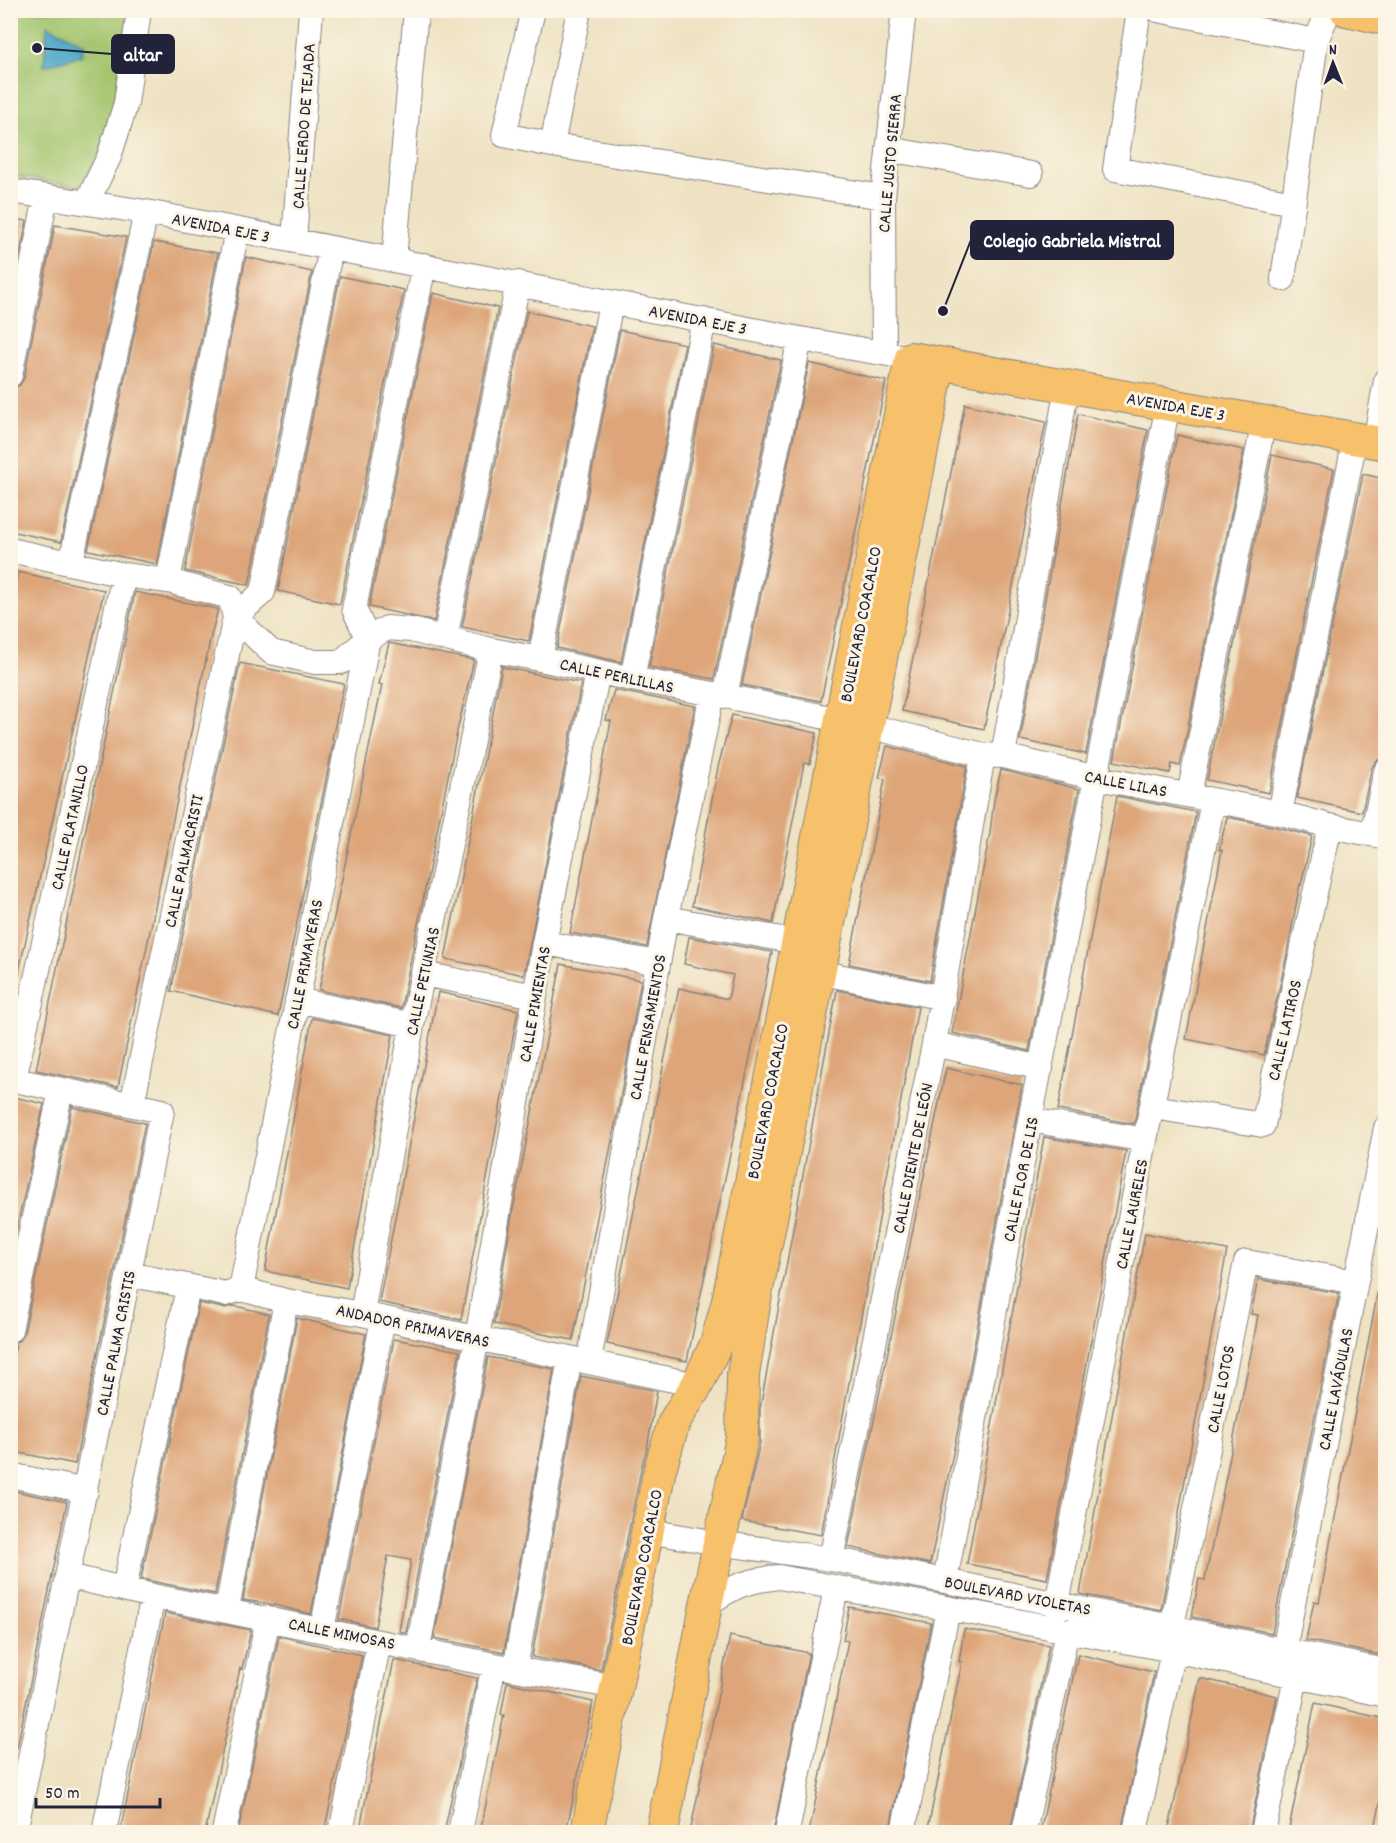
<svg xmlns="http://www.w3.org/2000/svg" width="1396" height="1843" font-family="Dekko,sans-serif">
  <rect width="100%" height="100%" fill="#fcf5e5"/>
  <filter id="ink" filterUnits="userSpaceOnUse"><feTurbulence type="fractalNoise" baseFrequency=".0167" numOctaves="2"/><feDisplacementMap in="SourceGraphic" scale="12" xChannelSelector="R" yChannelSelector="G"/><feConvolveMatrix kernelMatrix="1 2 1 2 8 2 1 2 1" color-interpolation-filters="sRGB"/></filter>
  <filter id="wash" filterUnits="userSpaceOnUse"><feTurbulence type="fractalNoise" baseFrequency=".008" numOctaves="4" result="noise"/><feDisplacementMap in="SourceGraphic" scale="24" xChannelSelector="R" yChannelSelector="G"/><feGaussianBlur stdDeviation="1.35" result="paint"/><feColorMatrix in="noise" values="0 0 0 0 0 0 0 0 0 0 0 0 0 0 0 0 0 1.4 0 .05"/><feComposite in="paint" operator="in"/></filter>
  <g filter="url(#wash)">
    <rect width="100%" height="100%" fill="#eee2c2"/>
    <path fill="#a3c56e" stroke="#627454" stroke-width="1.5" d="M10,11H130L115,101L100,152L82,187L11,176Z"/>
    <path fill="#48a5c6" stroke="#356480" stroke-width="1.5" d="M47,25L84,44L82,55L44,66Z"/>
    <g id="blocks">
      <path fill="#dda579" d="M10,218L27,221L10,301Z
        M55,225L126,237L61,542L10,531V389L20,385L24,378Z
        M154,242L218,253L157,564L88,550Z
        M246,257L312,272L249,585L185,571Z
        M340,276L404,290L340,604L278,591Z
        M433,293L498,308L434,621L369,607Z
        M527,311L592,326L529,641L462,627Z
        M620,330L685,344L621,662L557,648Z
        M714,345L781,360L714,679L649,667Z
        M809,363L886,381L821,701L742,685Z
        M965,404L1046,422L984,729L902,711Z
        M1078,414L1148,430L1086,754L1020,740Z
        M1177,435L1244,450L1180,766L1172,764L1170,773L1114,761Z
        M1272,455L1334,469L1269,793L1207,780Z
        M1363,474L1386,479V757L1376,761L1372,767L1362,812L1297,798Z
        M18,572L104,590L16,984L10,983V604Z
        M135,592L218,609L210,640L118,1087L36,1070Z
        M389,643L474,660L458,727L401,1008L319,990L382,685L379,684Z
        M240,663L344,684L332,739L334,740L278,1016L171,991Z
        M502,667L581,683L524,975L445,959Z
        M614,690L695,706L647,947L570,933L611,721L606,720Z
        M732,715L817,733L810,764L804,763L773,923L692,906L718,767Z
        M887,746L967,766L930,981L849,964L885,779L879,778Z
        M1001,770L1079,789L1029,1051L952,1033L990,833L994,800Z
        M1117,796L1196,812L1134,1124L1058,1110Z
        M1227,817L1276,827L1312,836L1301,885L1300,884L1286,959L1264,1055L1186,1039L1222,850H1219Z
        M689,937L772,952L687,1361L607,1344L679,988L728,999L733,975L684,964Z
        M561,964L641,980L620,1100L573,1340L494,1324L512,1215Z
        M837,990L918,1007L821,1535L742,1521L760,1442V1409Z
        M438,992L518,1010L461,1320L379,1302Z
        M312,1018L393,1035L347,1288L265,1271Z
        M946,1068L1022,1085L963,1405L930,1564L848,1547Z
        M10,1096L44,1104L10,1259Z
        M72,1107L145,1123L75,1464L10,1451V1370L16,1345L10,1344L20,1340L24,1333Z
        M1044,1137L1126,1151L1047,1579L967,1564Z
        M1145,1233L1227,1250L1161,1610L1080,1594Z
        M1258,1279L1339,1293L1272,1633L1192,1617L1199,1579L1205,1580L1254,1338L1258,1315L1251,1314Z
        M1379,1285L1386,1286V1656L1306,1640L1314,1601L1319,1602Z
        M199,1303L223,1308L235,1306L269,1314L215,1594L141,1579Z
        M297,1318L366,1334L311,1614L270,1604L243,1600Z
        M394,1339L460,1351L406,1633L399,1631L411,1560L388,1556L375,1627L339,1619Z
        M488,1357L554,1369L504,1652L434,1638Z
        M581,1376L657,1391L647,1449L642,1465L601,1670L532,1657Z
        M10,1490L67,1502L17,1748H10V1619L14,1606L10,1605Z
        M849,1607L931,1623L889,1833H809L848,1641L843,1640Z
        M165,1613L251,1630L242,1669L240,1668L205,1833H120Z
        M964,1629L1049,1645L1010,1833H927L962,1662H959Z
        M279,1636L362,1655L324,1833H238Z
        M730,1636L809,1653L773,1833H690Z
        M1078,1654L1154,1672L1121,1833H1040Z
        M394,1660L477,1678L444,1833H359Z
        M1200,1678L1277,1696L1249,1833H1168Z
        M507,1682L593,1702L566,1833H480L504,1715H501Z
        M1315,1703L1386,1719V1743L1383,1753L1386,1754V1775L1374,1833H1288Z"/>
    </g>
  </g>
  <g filter="url(#ink)">
    <use href="#blocks" fill-opacity="0" stroke="#88827e" stroke-width="1.5"/>
    <g fill="none" stroke-linecap="round" stroke-linejoin="round">
      <defs>
        <path id="minor" d="M533,10L504,135L552,145L883,197
          M1139,10L1115,169L1293,203
          M1158,10L1316,41L1283,279
          M1316,41L1329,10
          M552,145L579,10
          M888,149L1031,174
          M10,191L146,212L800,339L911,358
          M87,202L109,157L126,103L139,10
          M294,241L311,10
          M394,260L416,10
          M884,353L883,197L904,10
          M10,375L46,197
          M1375,442L1386,380
          M10,550L124,575L168,581L230,597L235,617L271,652L315,662H341L368,639L387,628L411,630L491,650L540,659L632,679L725,696L869,726L983,755L1003,756L1097,778L1280,813L1330,826L1386,837
          M71,562L146,212
          M168,581L237,230
          M235,617L263,592L331,248
          M445,638L518,283
          M368,639L354,609L424,265
          M540,659L611,303
          M632,679L704,320
          M725,696L800,339
          M1003,756L1067,386
          M1189,795L1264,421
          M1280,813L1355,439
          M1372,834L1386,771
          M666,918L798,942
          M544,943L658,963
          M819,972L943,998
          M423,974L535,996
          M297,1000L412,1025
          M934,1044L1041,1068
          M10,1079L162,1111L15,1832
          M14,1080L124,575
          M132,1104L235,617
          M1153,1107L1263,1125L1330,826
          M1030,1120L1145,1140
          M129,1274L225,1294L241,1289L286,1301L362,1314L697,1385
          M241,1289L368,639
          M362,1314L412,1025L491,650
          M10,1330L61,1090
          M589,1362L666,918L712,694
          M10,1475L86,1491
          M648,1531L718,1543L831,1559L945,1581L1386,1671
          M831,1559L934,1044L983,755
          M68,1576L153,1596L379,1642L515,1669L617,1687
          M945,1581L1030,1120L1168,404
          M124,1589L188,1288
          M706,1605C734,1586 744,1581 779,1577L1173,1650L1386,1695
          M227,1609L286,1301
          M1172,1626L1246,1262L1356,1282
          M1051,1628L1057,1604L1145,1140L1213,801
          M322,1630L383,1319
          M418,1648L477,1338L544,943L598,672
          M1284,1650L1386,1128
          M515,1669L570,1358
          M104,1832L153,1596
          M224,1832L268,1618
          M341,1832L379,1642
          M460,1832L494,1665
          M787,1832L836,1588
          M903,1832L948,1609
          M1024,1832L1067,1631
          M1135,1832L1173,1650
          M1263,1832L1296,1677"/>
        <path id="major" d="M1346,10L1386,19
          M587,1832L660,1469L674,1422L697,1385L716,1344L728,1301L911,358L1386,444
          M662,1832L706,1605L742,1438L743,1375L754,1305L939,363"/>
      </defs>
      <use href="#minor" stroke="#88827e" stroke-width="26"/>
      <use href="#major" stroke="#88827e" stroke-width="34"/>
      <use href="#minor" stroke="#fff" stroke-width="24"/>
      <use href="#major" stroke="#f6c16b" stroke-width="32"/>
    </g>
  </g>
  <g text-anchor="middle" stroke-width="6" stroke-linejoin="round" paint-order="stroke">
    <g font-size="18" fill="#22223b" stroke="#fcf5e5">
      <text transform="translate(303 126) rotate(-86)" y="6">CALLE LERDO DE TEJADA</text>
      <text transform="translate(889 163) rotate(-85)" y="6">CALLE JUSTO SIERRA</text>
      <text transform="translate(221 227) rotate(11)" y="6">AVENIDA EJE 3</text>
      <text transform="translate(698 319) rotate(11)" y="6">AVENIDA EJE 3</text>
      <text transform="translate(1176 406) rotate(10)" y="6">AVENIDA EJE 3</text>
      <text transform="translate(860 624) rotate(-79)" y="6">BOULEVARD COACALCO</text>
      <text transform="translate(617 675) rotate(12)" y="6">CALLE PERLILLAS</text>
      <text transform="translate(1126 783) rotate(11)" y="6">CALLE LILAS</text>
      <text transform="translate(69 827) rotate(-78)" y="6">CALLE PLATANILLO</text>
      <text transform="translate(183 861) rotate(-78)" y="6">CALLE PALMACRISTI</text>
      <text transform="translate(304 964) rotate(-79)" y="6">CALLE PRIMAVERAS</text>
      <text transform="translate(422 981) rotate(-78)" y="6">CALLE PETUNIAS</text>
      <text transform="translate(534 1004) rotate(-80)" y="6">CALLE PIMIENTAS</text>
      <text transform="translate(647 1027) rotate(-80)" y="6">CALLE PENSAMIENTOS</text>
      <text transform="translate(1284 1030) rotate(-77)" y="6">CALLE LATIROS</text>
      <text transform="translate(767 1101) rotate(-79)" y="6">BOULEVARD COACALCO</text>
      <text transform="translate(912 1158) rotate(-79)" y="6">CALLE DIENTE DE LEÓN</text>
      <text transform="translate(1020 1179) rotate(-79)" y="6">CALLE FLOR DE LIS</text>
      <text transform="translate(1131 1214) rotate(-79)" y="6">CALLE LAURELES</text>
      <text transform="translate(413 1325) rotate(12)" y="6">ANDADOR PRIMAVERAS</text>
      <text transform="translate(115 1343) rotate(-79)" y="6">CALLE PALMA CRISTIS</text>
      <text transform="translate(1220 1389) rotate(-79)" y="6">CALLE LOTOS</text>
      <text transform="translate(1335 1389) rotate(-79)" y="6">CALLE LAVÁDULAS</text>
      <text transform="translate(641 1567) rotate(-79)" y="6">BOULEVARD COACALCO</text>
      <text transform="translate(1018 1595) rotate(11)" y="6">BOULEVARD VIOLETAS</text>
      <text transform="translate(342 1633) rotate(11)" y="6">CALLE MIMOSAS</text>
    </g>
  </g>
  <path fill="none" stroke="#22223b" stroke-width="2" d="M37 48L112 54M943 311L971 240"/>
  <g fill="#22223b" stroke="#fcf5e5" stroke-width="2">
    <circle cx="37" cy="48" r="6"/>
    <circle cx="943" cy="311" r="6"/>
  </g>
  <g fill="#22223b" stroke="#22223b" stroke-width="2">
    <rect x="112" y="35" width="62" height="38" rx="6"/>
    <rect x="971" y="221" width="202" height="38" rx="6"/>
  </g>
  <g font-size="20" text-anchor="middle" font-weight="bold" fill="#fff">
    <text x="143" y="61">altar</text>
    <text x="1072" y="247">Colegio Gabriela Mistral</text>
  </g>
  <rect width="1396" height="1843" fill="none" stroke="#fcf5e5" stroke-width="36"/>
  <g transform="translate(1333 63) rotate(359)" stroke="#fcf5e5" stroke-width="4.5" paint-order="stroke">
  <path d="M0-4.5L10 22L0 15L-10 22Z" fill="#22223b"/>
  <text y="-9" font-size="16" font-weight="bold" text-anchor="middle" fill="#22223b">N</text>
  </g>
  <path d="M36 1798v9h124v-9" fill="none" stroke="#22223b" stroke-width="3"/>
  <text x="45" y="1798" font-size="18" fill="#22223b" stroke="#fcf5e5" stroke-width="4.5" paint-order="stroke">50 m</text>
</svg>
